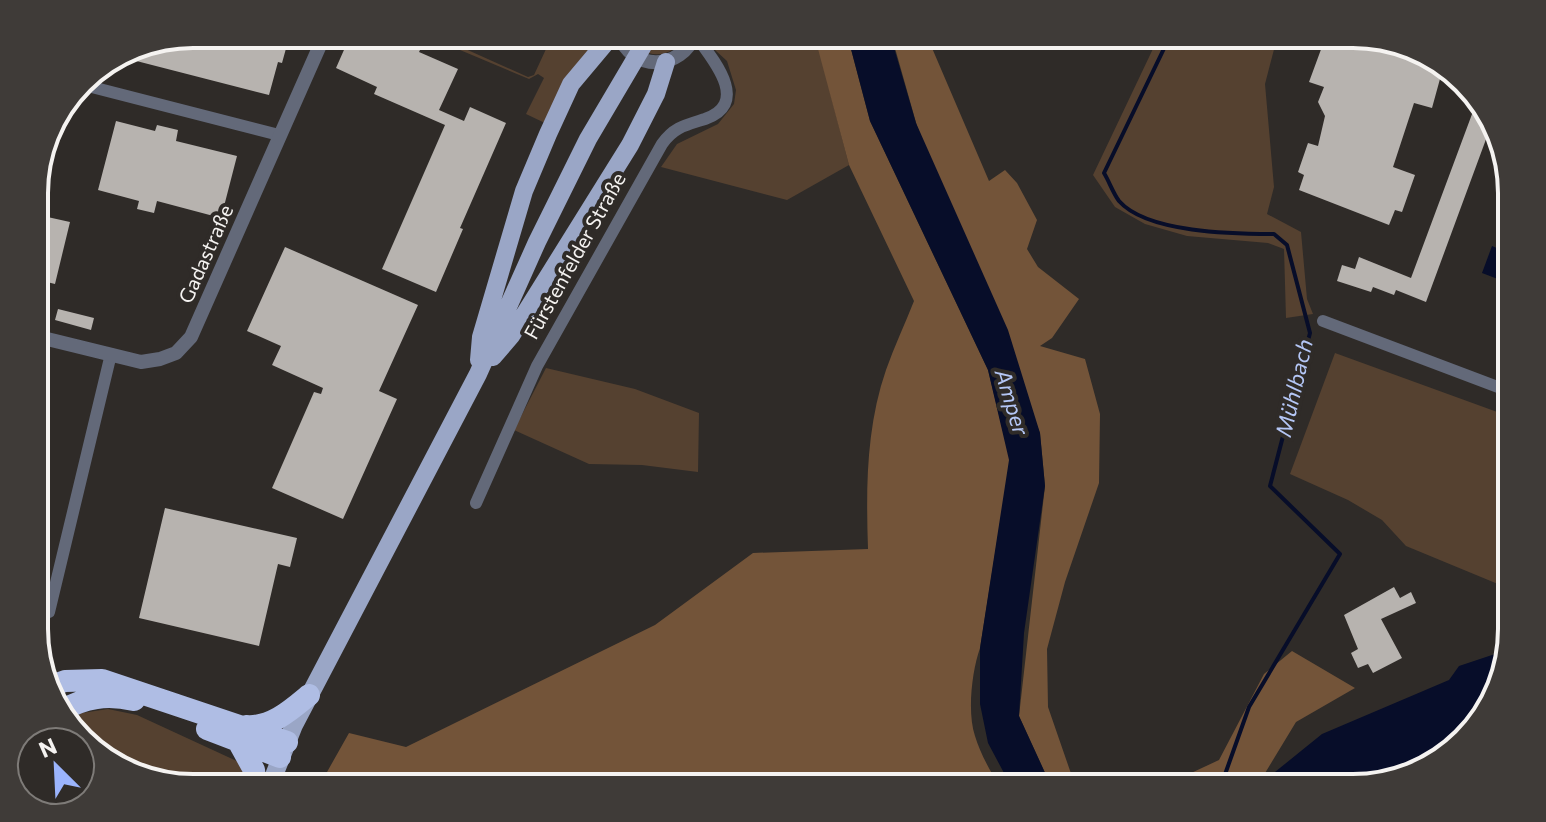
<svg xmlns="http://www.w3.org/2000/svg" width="1546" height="822" font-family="Commissioner,sans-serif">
  <rect width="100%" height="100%" fill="#2f2b28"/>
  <path fill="#554130" d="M422,34H432L528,77L534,75L553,34H603L547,124L526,114L544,78L538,74L529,79Z
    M628,34H686C673,61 641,61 628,34Z
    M706,34H815L849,165L787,200L661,167L677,144L718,124L734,104L736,90L727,61L715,50Z
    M1160,34H1278L1265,84L1274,187L1267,214L1301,232L1307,299L1313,314L1286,318L1284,249L1268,243L1187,236L1145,224L1115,207L1093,175Z
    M1335,353L1511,417L1512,579L1510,589L1406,546L1382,520L1348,500L1290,474Z
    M546,368L635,389L699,413L698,472L642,465L589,464L514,430Z
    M108,709L137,715L241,763L246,772L244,788H193L122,771L65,722L82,713Z"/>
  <path fill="#735439" d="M814,34H847L870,121L988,370L1010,460L980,648C972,671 967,712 975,736C980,753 991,773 1001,788H318L349,733L406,747L655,625L753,553L868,549C866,489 866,428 886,370C894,347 905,324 914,301L849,165Z
    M891,34H926L989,181L1005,170L1017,183L1037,220L1027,249L1038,267L1079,299L1052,338L1040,346L1085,359L1100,414L1099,483L1065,582L1047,649L1048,707L1076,788H1052L1019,716L1045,486L1040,433L917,126Z
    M1292,651L1355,688L1296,722L1256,788H1159L1219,760L1264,674Z"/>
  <path fill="#070d29" d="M847,34H890L916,123L1008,330L1040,433L1045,486L1024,633L1019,716L1052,788H1012L988,743L980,704V648L1009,460L988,370L870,121Z
    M1492,246L1511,254V284L1482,273Z
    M1507,650L1495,700L1441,761L1363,788H1262L1275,772L1322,734L1449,680L1459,666Z"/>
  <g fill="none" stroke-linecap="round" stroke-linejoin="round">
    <path stroke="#070d29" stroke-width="4" d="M1171,34L1104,173C1109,181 1113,193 1119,201C1147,233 1234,234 1274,234L1287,245L1310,333L1270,486L1340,554L1249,707L1223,780L1228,788"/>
  </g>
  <path fill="#b7b3af" d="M193,34H290L282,63L278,62L269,95L117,56L133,46Z
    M351,34H377L398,43L402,34L423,44L419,52L458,69L439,110L464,121L470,107L506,123L460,228L463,229L436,292L382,269L445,125L374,94L377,87L336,68Z
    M1346,34L1424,51L1443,68L1432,108L1414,103L1393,167L1415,175L1402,212L1395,210L1389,225L1299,190L1304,175L1298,172L1308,143L1318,146L1325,116L1318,102L1324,87L1309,82L1323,44L1340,49Z
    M1478,98L1485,104L1492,123L1426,302L1396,290L1394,295L1373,287L1371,292L1337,281L1342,265L1355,269L1359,257L1411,278Z
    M116,121L155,131L157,125L178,130L176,141L237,156L221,218L157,201L154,213L137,209L139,201L98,190Z
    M34,214L70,222L55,284L35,279Z
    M285,247L418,305L379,391L397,399L343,519L272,488L314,392L321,394L323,388L272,365L281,346L247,331Z
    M58,309L94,318L91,330L55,320Z
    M165,508L297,538L290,567L278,564L259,646L139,618Z
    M1394,587L1400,598L1411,592L1416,603L1381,619L1402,658L1373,673L1368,664L1358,668L1351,653L1358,649L1344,615Z"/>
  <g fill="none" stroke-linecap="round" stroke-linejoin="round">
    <path stroke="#636979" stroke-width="12" d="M80,84L279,135
      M1323,321L1511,392
      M476,503L537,366L662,144C674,127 686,125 705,119C752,103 711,57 695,35
      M49,612L111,354"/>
    <path stroke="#636979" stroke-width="14" d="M619,34C631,73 682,70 695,34
      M35,336L141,362L160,359L176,353L191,337L325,34"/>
    <path stroke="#9aa6c6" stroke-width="18" d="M493,357L511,336L630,145L656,94L666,62
      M479,360L481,337L524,191L548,134L571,84L613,34
      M269,788L294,725L478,374L537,242L588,139L650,34"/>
    <path stroke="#afbde4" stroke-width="22" d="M51,686L65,681L102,680L287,742
      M61,711C85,697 107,694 134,700
      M246,726C271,728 291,710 309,695
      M207,729L280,757
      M238,741L254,770L256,788"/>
  </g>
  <g text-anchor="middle" stroke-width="8" stroke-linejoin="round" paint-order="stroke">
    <g font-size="20" fill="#f5f3f1" stroke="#2f2b28">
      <text transform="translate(206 254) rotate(-66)" y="7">Gadastraße</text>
      <text transform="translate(575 256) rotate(-61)" y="7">Fürstenfelder Straße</text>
    </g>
    <g font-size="22" font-style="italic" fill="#b4c6f5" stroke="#2f2b28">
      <text transform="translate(1294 388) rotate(-77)" y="8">Mühlbach</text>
      <text transform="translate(1012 402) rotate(73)" y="8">Amper</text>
    </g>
  </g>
  <path d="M0 0H1546V822H0ZM193 48H1353A145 145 0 0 1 1498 193V629A145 145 0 0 1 1353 774H193A145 145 0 0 1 48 629V193A145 145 0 0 1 193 48Z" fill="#3f3b38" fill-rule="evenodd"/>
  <path fill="none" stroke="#f5f3f1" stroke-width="4" d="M193 48H1353A145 145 0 0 1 1498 193V629A145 145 0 0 1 1353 774H193A145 145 0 0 1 48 629V193A145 145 0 0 1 193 48Z"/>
  <g transform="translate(56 766) rotate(336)"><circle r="38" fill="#2f2b28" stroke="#7e7b78" stroke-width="2"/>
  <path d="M0-6L14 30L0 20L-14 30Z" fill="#9bb4fd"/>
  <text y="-12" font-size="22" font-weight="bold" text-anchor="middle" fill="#f5f3f1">N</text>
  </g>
</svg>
